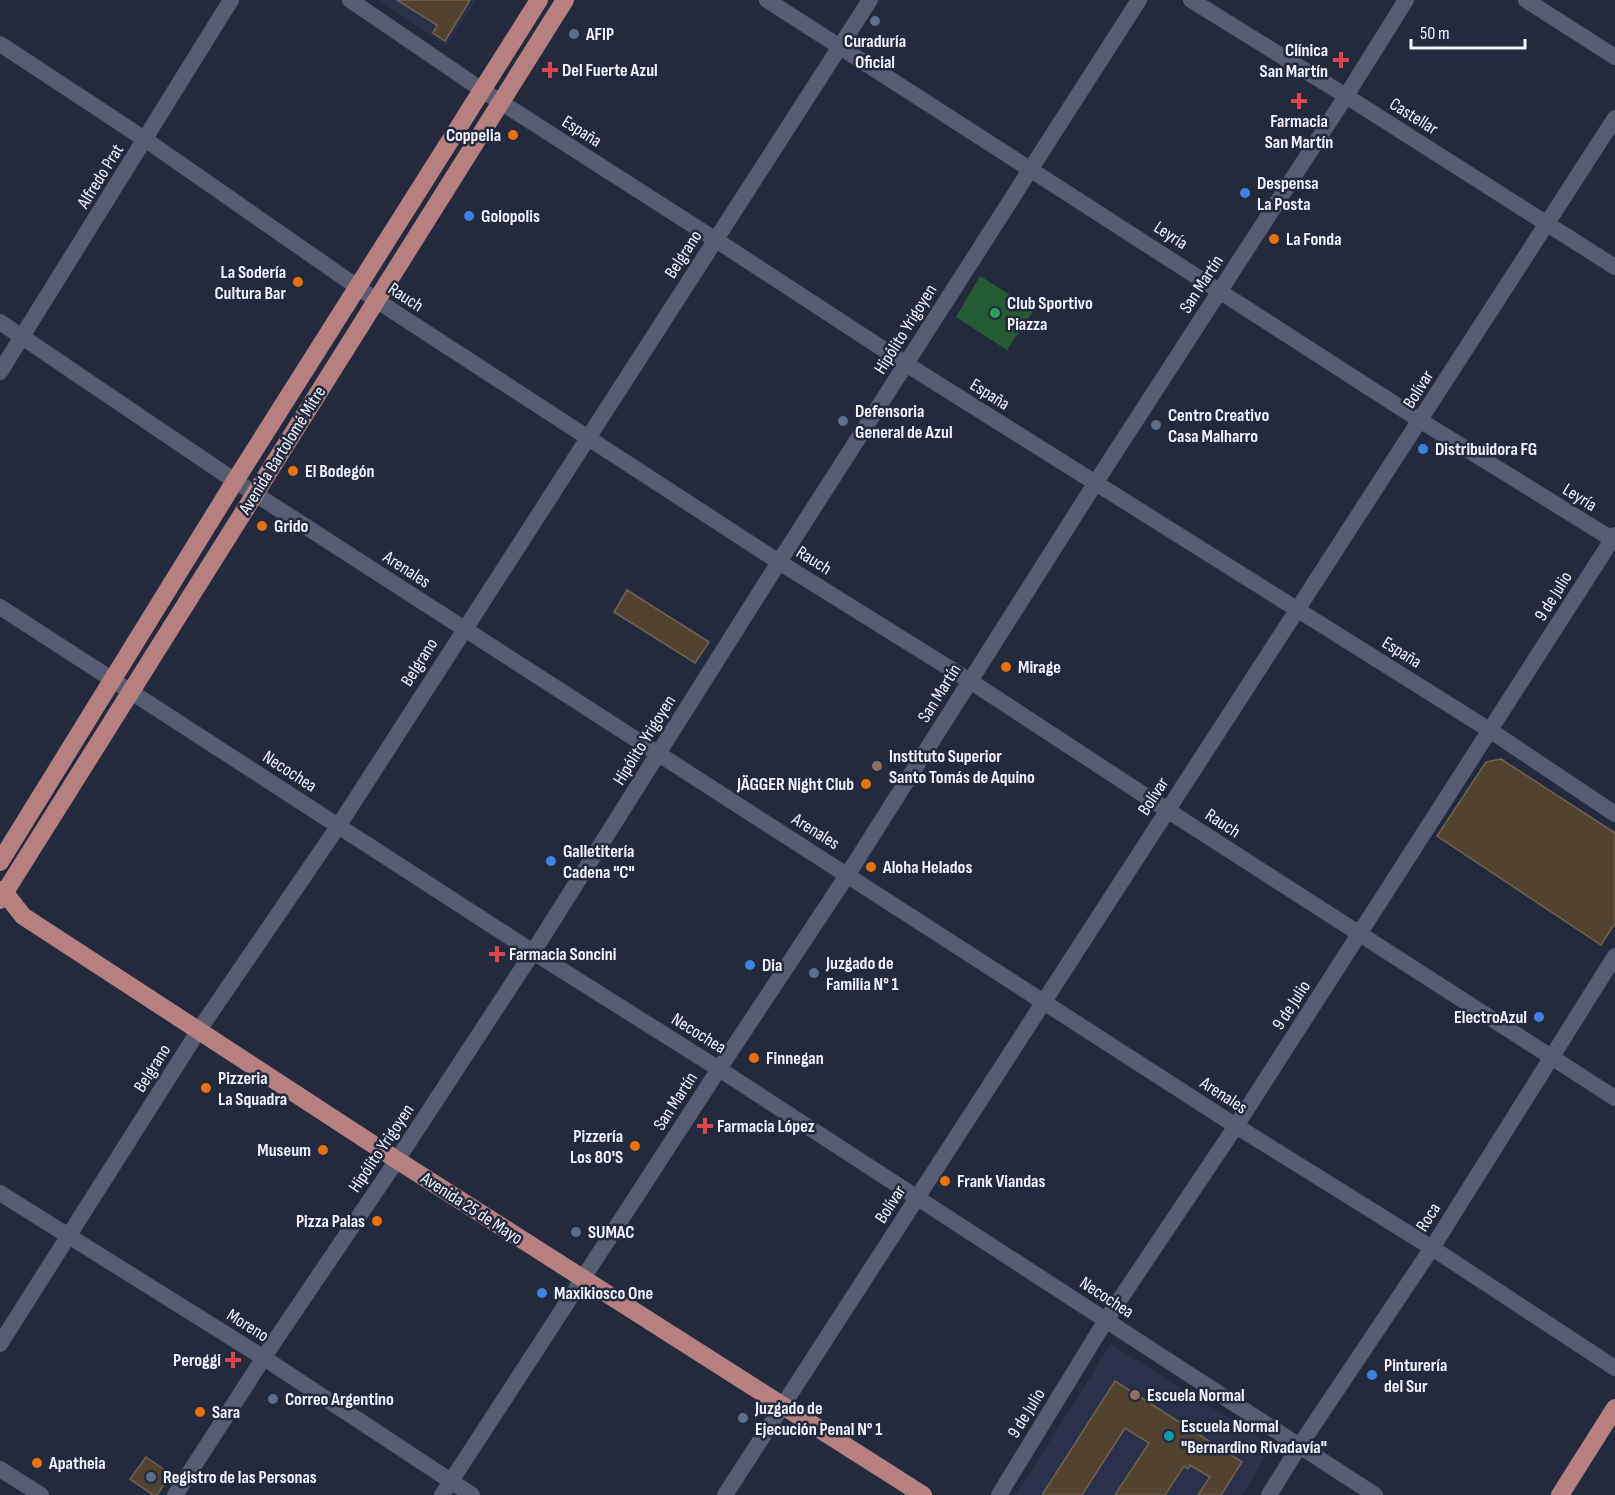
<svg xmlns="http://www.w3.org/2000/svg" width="1615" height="1495" font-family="'Sofia Sans Condensed',sans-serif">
  <rect width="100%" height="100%" fill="#242a3d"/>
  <path fill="#2a314b" d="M378,0H476L446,46Z
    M1111,1344L1272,1446L1242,1495H1016Z"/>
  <path fill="#255c34" d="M980,276L1034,310L1007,350L956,317Z"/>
  <path fill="#524230" stroke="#73624f" stroke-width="1.5" d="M397,0H470L445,41L433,33L437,25Z
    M627,590L709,642L695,663L614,612Z
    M1501,759L1615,833V923L1601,945L1437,836L1486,762Z
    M1115,1381L1242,1462L1221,1495H1198L1210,1477L1190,1465L1188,1469L1184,1466L1165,1495H1115L1149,1443L1125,1428L1082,1495H1042Z
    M146,1457L171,1474L157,1495H153L130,1479Z"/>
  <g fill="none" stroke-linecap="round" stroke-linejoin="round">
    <path stroke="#565d73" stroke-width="16" d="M350,0L482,90L716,240L906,364L1491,731L1615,814
      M767,0L1421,421L1615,541
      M1191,0L1346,96L1615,267
      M1526,0L1615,57
      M0,44L146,140L376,300L779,562L970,681L1167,810L1615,1098
      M0,322L235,481L1236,1126L1432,1248L1615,1368
      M0,372L231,0
      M0,607L533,952L719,1069L1375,1495
      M0,1193L264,1358L472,1495
      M0,1344L199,1030L339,825L870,0
      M0,1469L41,1495
      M175,1495L272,1345L397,1160L533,952L779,562L1139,0
      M442,1495L719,1069L848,874L1096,482L1346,96L1406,0
      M725,1495L1615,118
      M999,1495L1106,1320L1236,1126L1615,535
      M1269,1495L1300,1445L1432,1248L1615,956"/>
    <path stroke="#b78080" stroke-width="18" d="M0,862L235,481L539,0
      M0,890L5,893L23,916L397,1160L923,1495
      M0,900L565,0
      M1560,1495L1615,1408"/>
  </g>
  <g fill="#5c6f8a" stroke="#242a3d" stroke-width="2">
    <circle cx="875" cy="21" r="6"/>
    <circle cx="574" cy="34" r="6"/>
    <circle cx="843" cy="421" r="6"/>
    <circle cx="1156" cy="425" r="6"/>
    <circle cx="814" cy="973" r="6"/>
    <circle cx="576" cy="1232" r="6"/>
    <circle cx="273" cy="1399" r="6"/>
    <circle cx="743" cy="1418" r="6"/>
    <circle cx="151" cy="1477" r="6"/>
  </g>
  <g fill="#e0444e" stroke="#242a3d" stroke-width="2">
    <path d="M1338 51h6v6h6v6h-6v6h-6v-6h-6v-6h6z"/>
    <path d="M547 61h6v6h6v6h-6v6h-6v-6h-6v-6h6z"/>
    <path d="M1296 92h6v6h6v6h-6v6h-6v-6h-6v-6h6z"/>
    <path d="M494 945h6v6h6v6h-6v6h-6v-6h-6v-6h6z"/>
    <path d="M702 1117h6v6h6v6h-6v6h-6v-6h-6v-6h6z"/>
    <path d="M230 1351h6v6h6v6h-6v6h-6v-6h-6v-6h6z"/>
  </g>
  <g fill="#e8710a" stroke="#242a3d" stroke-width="2">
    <circle cx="513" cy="135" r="6"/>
    <circle cx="1274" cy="239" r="6"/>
    <circle cx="298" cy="282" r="6"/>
    <circle cx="293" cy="471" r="6"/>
    <circle cx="262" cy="526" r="6"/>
    <circle cx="1006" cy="667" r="6"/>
    <circle cx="866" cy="784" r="6"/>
    <circle cx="871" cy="867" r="6"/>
    <circle cx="754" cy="1058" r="6"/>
    <circle cx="206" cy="1088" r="6"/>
    <circle cx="635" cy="1146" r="6"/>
    <circle cx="323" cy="1150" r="6"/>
    <circle cx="945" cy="1181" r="6"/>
    <circle cx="377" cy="1221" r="6"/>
    <circle cx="200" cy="1412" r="6"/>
    <circle cx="37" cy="1463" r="6"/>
  </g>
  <g fill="#3f7fe0" stroke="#242a3d" stroke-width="2">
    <circle cx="1245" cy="193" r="6"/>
    <circle cx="469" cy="216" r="6"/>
    <circle cx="1423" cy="449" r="6"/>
    <circle cx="551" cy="861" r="6"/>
    <circle cx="750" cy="965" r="6"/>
    <circle cx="1539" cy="1017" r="6"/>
    <circle cx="542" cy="1293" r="6"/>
    <circle cx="1372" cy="1375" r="6"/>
  </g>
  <circle fill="#2e9e5b" stroke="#242a3d" stroke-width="2" cx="995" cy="313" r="6"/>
  <g fill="#8d6e63" stroke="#242a3d" stroke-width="2">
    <circle cx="877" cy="766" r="6"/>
    <circle cx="1135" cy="1395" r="6"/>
  </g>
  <circle fill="#0f9aa8" stroke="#242a3d" stroke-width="2" cx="1169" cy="1436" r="6"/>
  <g text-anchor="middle" stroke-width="5" stroke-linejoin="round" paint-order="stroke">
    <g font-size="18" font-weight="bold" fill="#f0f3fe" stroke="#242a3d" text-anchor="start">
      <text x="586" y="40">AFIP</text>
      <text x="875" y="47" text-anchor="middle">Curaduría<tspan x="875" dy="21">Oficial</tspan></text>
      <text x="1328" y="56" text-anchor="end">Clínica<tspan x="1328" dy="21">San Martín</tspan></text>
      <text x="562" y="76">Del Fuerte Azul</text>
      <text x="1299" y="127" text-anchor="middle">Farmacia<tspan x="1299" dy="21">San Martín</tspan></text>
      <text x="501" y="141" text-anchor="end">Coppelia</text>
      <text x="1257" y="189">Despensa<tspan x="1257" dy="21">La Posta</tspan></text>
      <text x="481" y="222">Golopolis</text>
      <text x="1286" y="245">La Fonda</text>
      <text x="286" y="278" text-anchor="end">La Sodería<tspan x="286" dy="21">Cultura Bar</tspan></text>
      <text x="1007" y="309">Club Sportivo<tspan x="1007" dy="21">Piazza</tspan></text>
      <text x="855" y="417">Defensoria<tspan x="855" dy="21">General de Azul</tspan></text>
      <text x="1168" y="421">Centro Creativo<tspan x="1168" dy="21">Casa Malharro</tspan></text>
      <text x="1435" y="455">Distribuidora FG</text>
      <text x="305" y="477">El Bodegón</text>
      <text x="274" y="532">Grido</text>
      <text x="1018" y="673">Mirage</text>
      <text x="889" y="762">Instituto Superior<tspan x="889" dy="21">Santo Tomás de Aquino</tspan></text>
      <text x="854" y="790" text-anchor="end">JÄGGER Night Club</text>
      <text x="563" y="857">Galletitería<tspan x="563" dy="21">Cadena "C"</tspan></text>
      <text x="883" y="873">Aloha Helados</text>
      <text x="509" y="960">Farmacia Soncini</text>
      <text x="826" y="969">Juzgado de<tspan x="826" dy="21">Familia N° 1</tspan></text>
      <text x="762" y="971">Dia</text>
      <text x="1527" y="1023" text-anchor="end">ElectroAzul</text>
      <text x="766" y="1064">Finnegan</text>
      <text x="218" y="1084">Pizzeria<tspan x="218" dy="21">La Squadra</tspan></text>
      <text x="717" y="1132">Farmacia López</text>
      <text x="623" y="1142" text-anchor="end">Pizzería<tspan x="623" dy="21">Los 80'S</tspan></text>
      <text x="311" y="1156" text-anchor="end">Museum</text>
      <text x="957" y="1187">Frank Viandas</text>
      <text x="365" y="1227" text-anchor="end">Pizza Palas</text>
      <text x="588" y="1238">SUMAC</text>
      <text x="554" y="1299">Maxikiosco One</text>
      <text x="221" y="1366" text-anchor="end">Peroggi</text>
      <text x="1384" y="1371">Pinturería<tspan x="1384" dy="21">del Sur</tspan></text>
      <text x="1147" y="1401">Escuela Normal</text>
      <text x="285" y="1405">Correo Argentino</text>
      <text x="755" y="1414">Juzgado de<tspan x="755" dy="21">Ejecución Penal N° 1</tspan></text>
      <text x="212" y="1418">Sara</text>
      <text x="1181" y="1432">Escuela Normal<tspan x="1181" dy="21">"Bernardino Rivadavía"</tspan></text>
      <text x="49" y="1469">Apatheia</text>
      <text x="163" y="1483">Registro de las Personas</text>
    </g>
    <g font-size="18" fill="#f0f3fe" stroke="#242a3d">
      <text transform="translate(1414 116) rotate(32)" y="6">Castellar</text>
      <text transform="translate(582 131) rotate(32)" y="6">España</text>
      <text transform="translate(100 176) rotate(-58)" y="6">Alfredo Prat</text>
      <text transform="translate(1171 235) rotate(33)" y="6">Leyría</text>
      <text transform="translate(683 254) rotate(-57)" y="6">Belgrano</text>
      <text transform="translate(1201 284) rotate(-57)" y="6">San Martín</text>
      <text transform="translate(406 297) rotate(33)" y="6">Rauch</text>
      <text transform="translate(905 329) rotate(-58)" y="6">Hipólito Yrigoyen</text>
      <text transform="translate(1418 389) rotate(-58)" y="6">Bolívar</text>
      <text transform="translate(990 394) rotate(32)" y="6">España</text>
      <text transform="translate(282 450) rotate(-58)" y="6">Avenida Bartolomé Mitre</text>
      <text transform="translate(1580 497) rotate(32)" y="6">Leyría</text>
      <text transform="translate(814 560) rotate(32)" y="6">Rauch</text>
      <text transform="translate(407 569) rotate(33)" y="6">Arenales</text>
      <text transform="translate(1553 596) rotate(-58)" y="6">9 de Julio</text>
      <text transform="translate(1402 652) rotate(32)" y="6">España</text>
      <text transform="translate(419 662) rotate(-58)" y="6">Belgrano</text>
      <text transform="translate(939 693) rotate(-58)" y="6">San Martín</text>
      <text transform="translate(644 740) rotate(-58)" y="6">Hipólito Yrigoyen</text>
      <text transform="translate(290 771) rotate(33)" y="6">Necochea</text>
      <text transform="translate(1153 796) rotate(-57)" y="6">Bolívar</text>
      <text transform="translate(1223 823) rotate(33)" y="6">Rauch</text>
      <text transform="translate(816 831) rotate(32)" y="6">Arenales</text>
      <text transform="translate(1291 1005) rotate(-57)" y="6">9 de Julio</text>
      <text transform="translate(699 1033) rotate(32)" y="6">Necochea</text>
      <text transform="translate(152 1068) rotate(-58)" y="6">Belgrano</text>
      <text transform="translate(1224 1095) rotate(33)" y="6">Arenales</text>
      <text transform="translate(675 1101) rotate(-57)" y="6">San Martín</text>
      <text transform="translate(381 1148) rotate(-56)" y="6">Hipólito Yrigoyen</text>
      <text transform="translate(890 1204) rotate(-57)" y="6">Bolívar</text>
      <text transform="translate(472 1208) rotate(33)" y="6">Avenida 25 de Mayo</text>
      <text transform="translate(1428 1217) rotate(-58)" y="6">Roca</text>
      <text transform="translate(1107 1297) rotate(33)" y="6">Necochea</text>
      <text transform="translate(248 1325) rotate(32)" y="6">Moreno</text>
      <text transform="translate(1026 1413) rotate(-58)" y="6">9 de Julio</text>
    </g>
  </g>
  <path d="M1411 39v9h114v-9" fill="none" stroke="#f0f3fe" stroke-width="3"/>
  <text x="1420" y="39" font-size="18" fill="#f0f3fe" stroke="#242a3d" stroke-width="4.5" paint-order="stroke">50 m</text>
</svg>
